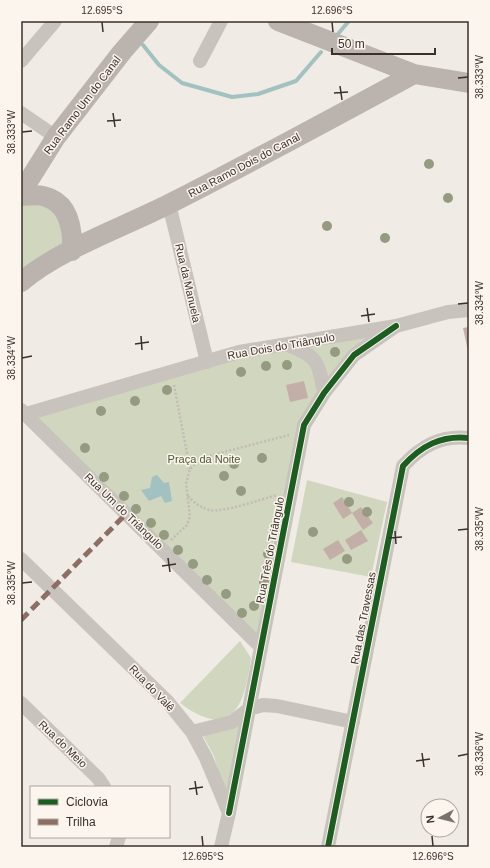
<svg xmlns="http://www.w3.org/2000/svg" width="490" height="868" font-family="Helvetica,sans-serif">
  <rect width="100%" height="100%" fill="#f0ebe5"/>
  <path fill="#d1d6bf" d="M37,203L56,212L64,229V248L21,282V207L22,206Z
    M387,329L350,349L300,427L259,637L36,417L238,358Z
    M307,480L387,502L371,577L291,562Z
    M240,641L251,658C245,706 231,742 180,703Z
    M241,723L226,798L214,756L201,732Z"/>
  <path fill="#a1c2c1" d="M157,475L164,483L169,482L172,501L165,503L161,496L149,501L141,490L150,488L152,477Z"/>
  <g fill="none" stroke-linecap="round" stroke-linejoin="round">
    <path stroke="#a1c2c1" stroke-width="4" d="M337,35L349,21
      M143,45L159,65L182,83L232,97L258,94L296,81L321,52"/>
  </g>
  <path fill="#c3afa7" d="M469,327V351H468L463,328Z
    M304,381L308,398L290,402L286,385Z
    M342,497L352,513L361,507L373,523L363,530L352,513L343,519L333,503Z
    M361,530L368,541L351,550L345,540Z
    M338,540L345,551L330,560L323,549Z"/>
  <g fill="none" stroke-linecap="round" stroke-linejoin="round">
    <path stroke="#c2bbb6" stroke-width="2.5" stroke-dasharray="2 2" stroke-linecap="butt" d="M174,385L190,469
      M188,496C194,503 200,507 209,510C223,513 262,499 277,495
      M171,540L187,525L190,516L186,483L190,469L201,458L289,435"/>
    <path stroke="#c9c3be" stroke-width="14" d="M21,61L55,21
      M200,61L221,21
      M21,113L56,137
      M169,204L207,362
      M288,345C317,356 319,362 324,393
      M21,410L261,647
      M26,414L239,352L396,326L448,312L469,310
      M21,559L167,701L192,732L206,758L229,813L221,847
      M21,703L98,778L104,787
      M192,732L232,722L249,709L263,705L277,706L353,722
      M229,813L304,425L324,393L354,355L396,326
      M116,847L119,837
      M328,847L403,466C421,446 441,435 469,438"/>
    <path stroke="#bab3ae" stroke-width="20" d="M278,21L414,74L469,83
      M21,193L56,137L122,52L149,21
      M21,196C28,196 36,194 43,196C69,202 73,228 72,251
      M21,282C60,249 124,227 171,203C252,162 333,118 414,74"/>
    <path stroke="#8d6e63" stroke-width="5" stroke-dasharray="10 5" stroke-linecap="butt" d="M21,620L125,515"/>
    <defs>
      <path id="cycleway" d="M229,813L304,425L324,393L354,355L396,326
        M328,847L403,466C421,446 441,435 469,438"/>
    </defs>
    <use href="#cycleway" stroke="#fbf5ee" stroke-width="8"/>
    <use href="#cycleway" stroke="#1b5e20" stroke-width="6"/>
  </g>
  <g fill="#959b80">
    <circle cx="429" cy="164" r="5"/>
    <circle cx="448" cy="198" r="5"/>
    <circle cx="327" cy="226" r="5"/>
    <circle cx="385" cy="238" r="5"/>
    <circle cx="335" cy="352" r="5"/>
    <circle cx="287" cy="365" r="5"/>
    <circle cx="266" cy="366" r="5"/>
    <circle cx="241" cy="372" r="5"/>
    <circle cx="167" cy="390" r="5"/>
    <circle cx="135" cy="401" r="5"/>
    <circle cx="101" cy="411" r="5"/>
    <circle cx="85" cy="448" r="5"/>
    <circle cx="262" cy="458" r="5"/>
    <circle cx="234" cy="464" r="5"/>
    <circle cx="224" cy="476" r="5"/>
    <circle cx="104" cy="477" r="5"/>
    <circle cx="241" cy="491" r="5"/>
    <circle cx="124" cy="496" r="5"/>
    <circle cx="349" cy="502" r="5"/>
    <circle cx="136" cy="509" r="5"/>
    <circle cx="367" cy="512" r="5"/>
    <circle cx="151" cy="523" r="5"/>
    <circle cx="313" cy="532" r="5"/>
    <circle cx="164" cy="535" r="5"/>
    <circle cx="178" cy="550" r="5"/>
    <circle cx="268" cy="554" r="5"/>
    <circle cx="347" cy="559" r="5"/>
    <circle cx="193" cy="564" r="5"/>
    <circle cx="207" cy="580" r="5"/>
    <circle cx="264" cy="582" r="5"/>
    <circle cx="226" cy="594" r="5"/>
    <circle cx="254" cy="606" r="5"/>
    <circle cx="242" cy="613" r="5"/>
  </g>
  <path fill="none" stroke="#3b302b" stroke-width="1.5" d="M102,22L103,32M332,22L333,32M458,78L468,77M340,86L342,100M334,93L348,92M113,113L115,127M107,121L121,120M22,132L32,131M458,304L468,303M367,308L369,322M361,316L375,314M141,336L142,350M135,344L149,342M22,358L32,356M458,530L468,529M395,531L396,544M389,538L402,537M168,558L170,572M162,566L176,564M22,583L32,582M422,753L424,767M458,756L468,754M416,761L430,759M195,781L197,795M189,789L203,787M202,836L203,846M432,836L433,846"/>
  <g text-anchor="middle" stroke-width="3" stroke-linejoin="round" paint-order="stroke">
    <g font-size="11" fill="#3b302b" stroke="#fbf5ee">
      <text transform="translate(82 105) rotate(-53)" y="4">Rua Ramo Um do Canal</text>
      <text transform="translate(244 165) rotate(-28)" y="4">Rua Ramo Dois do Canal</text>
      <text transform="translate(188 283) rotate(77)" y="4">Rua da Manuela</text>
      <text transform="translate(281 346) rotate(-10)" y="4">Rua Dois do Triângulo</text>
      <text transform="translate(124 511) rotate(44)" y="4">Rua Um do Triângulo</text>
      <text transform="translate(270 550) rotate(-79)" y="4">Rua Três do Triângulo</text>
      <text transform="translate(363 618) rotate(-79)" y="4">Rua das Travessas</text>
      <text transform="translate(152 688) rotate(46)" y="4">Rua do Valê</text>
      <text transform="translate(63 744) rotate(44)" y="4">Rua do Meio</text>
    </g>
    <g font-size="11" fill="#4a5a2e" stroke="#fbf5ee">
      <text x="204" y="463">Praça da Noite</text>
    </g>
  </g>
  <rect width="490" height="868" fill="none" stroke="#fbf5ee" stroke-width="44"/>
  <rect x="30" y="786" width="140" height="52" fill="#fbf5ee" stroke="#aea6a0"/>
  <rect x="38" y="799" width="20" height="6" fill="#1b5e20" stroke="#aea6a0"/>
  <text x="66" y="806" font-size="12" fill="#3b302b">Ciclovia</text>
  <rect x="38" y="819" width="20" height="6" fill="#8d6e63" stroke="#aea6a0"/>
  <text x="66" y="826" font-size="12" fill="#3b302b">Trilha</text>
  <g transform="translate(440 818) rotate(263)"><circle r="19" fill="#fbf5ee" stroke="#aea6a0"/>
  <path d="M0-3L7 15L0 10L-7 15Z" fill="#7a716c"/>
  <text y="-6" font-size="11" font-weight="bold" text-anchor="middle" fill="#3b302b">N</text>
  </g>
  <path d="M332 48v6h103v-6" fill="none" stroke="#3b302b" stroke-width="2"/>
  <text x="338" y="48" font-size="12" fill="#3b302b" stroke="#fbf5ee" stroke-width="3" paint-order="stroke">50 m</text>
  <rect x="22" y="22" width="446" height="824" fill="none" stroke="#3b302b" stroke-width="1.5"/>
  <g font-size="10" text-anchor="middle" fill="#3b302b">
    <text x="102" y="14">12.695°S</text>
    <text x="332" y="14">12.696°S</text>
    <text transform="translate(479 77) rotate(-90)" y="4">38.333°W</text>
    <text transform="translate(11 132) rotate(-90)" y="4">38.333°W</text>
    <text transform="translate(479 303) rotate(-90)" y="4">38.334°W</text>
    <text transform="translate(11 358) rotate(-90)" y="4">38.334°W</text>
    <text transform="translate(479 529) rotate(-90)" y="4">38.335°W</text>
    <text transform="translate(11 583) rotate(-90)" y="4">38.335°W</text>
    <text transform="translate(479 754) rotate(-90)" y="4">38.336°W</text>
    <text x="203" y="860">12.695°S</text>
    <text x="433" y="860">12.696°S</text>
  </g>
</svg>
